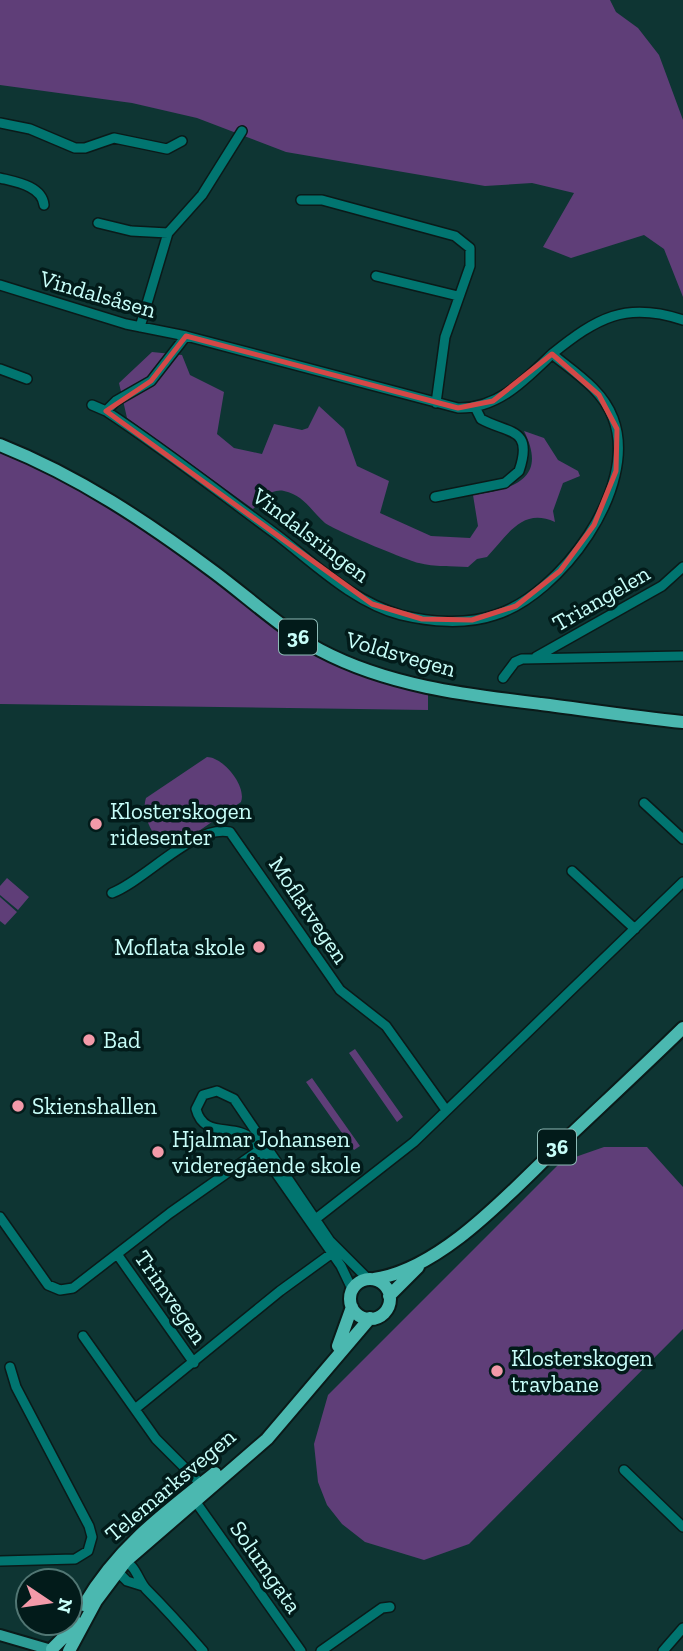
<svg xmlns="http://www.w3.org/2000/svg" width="683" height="1651" font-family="'Zilla Slab',serif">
  <rect width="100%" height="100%" fill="#0e3533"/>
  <path fill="#5f3e78" d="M0,0H610L616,12L638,28L659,55L683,120V297L664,249L644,235L571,258L543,247L574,193L532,183L485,186L286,152L197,118L132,103L0,85Z
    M152,352L182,355L190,375L224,392L217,434L234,448L262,454L274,424L302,430L308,428L319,406L344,429L357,466L389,481L380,513L431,536L470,538L478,526L473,495C514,489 548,479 524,431L544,438L558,460L578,471L580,476L563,483L553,511L555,522C522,507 508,535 487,557L477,559L468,567C452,566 434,567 419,563C406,560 334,530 325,523C311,511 304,495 284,491C271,488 262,500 253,509L127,418L119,383Z
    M0,438C124,482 215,578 324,647L354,661L428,683V710L0,704Z
    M207,757C223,757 247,786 241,802L174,848C156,847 140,815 146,798Z
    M7,878L29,897L18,910L0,895V886Z
    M0,897L17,912L5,925L0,921Z
    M355,1049L403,1117L397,1122L349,1053Z
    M312,1078L360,1146L354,1150L306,1082Z
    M604,1147H647L683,1187V1329L469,1544L424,1560L365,1542L342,1524L327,1505L318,1482L314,1444L328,1395L561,1162Z"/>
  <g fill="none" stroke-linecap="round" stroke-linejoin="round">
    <defs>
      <path id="minor" d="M0,123L30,129L75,148H85L114,138L167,149L182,141
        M0,178C16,182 42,186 44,205
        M301,200H322L455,236L470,248V266L445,337L436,403
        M98,223L131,231L168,233
        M376,276L458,296
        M0,285L126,324L186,336
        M140,327L168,233L202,195L242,131
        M186,336L458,408C498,409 525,380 552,354C574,372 603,390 613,418C640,487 560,595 495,615C466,625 430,622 401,615C353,602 315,564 277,535C220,493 165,450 106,411L116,401L151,381Z
        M552,354C597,318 625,301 683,320
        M0,369L27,379
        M92,405L106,411
        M435,497L505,483L519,471C534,427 508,434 481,419L475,407
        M536,657L662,586L683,567
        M503,678L515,662L522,659L683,656
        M644,803L683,839
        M572,871L635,929
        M112,893C146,880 194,824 230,832L340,990L386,1026L446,1110
        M0,1217L48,1285L60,1290L73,1288L170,1213L261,1149
        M313,1221L414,1142L683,882
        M117,1254L194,1363
        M352,1289L341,1266L253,1140C235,1122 204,1140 196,1109L203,1095L217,1091L234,1099L330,1241L368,1279
        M83,1336L156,1439L198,1481
        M135,1409L280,1291L335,1251
        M624,1470L683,1527
        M198,1505L301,1651
        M0,1561L75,1559L88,1551L92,1537L89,1526L16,1387L10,1367
        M121,1561C136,1563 137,1579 146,1589C166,1609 184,1629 203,1651
        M116,1570L127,1581L143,1586
        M321,1651L382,1608L390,1607
        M663,1651L683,1628"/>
      <path id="major" d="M0,1635L48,1649"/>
      <path id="highway" d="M0,445C78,476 147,522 214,572C249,598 282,629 320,650C388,686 466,695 541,704C588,710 635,717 683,722
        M374,1279C443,1269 513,1189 562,1143C602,1105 643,1067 683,1028
        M350 1299a20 20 0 1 1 40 0a20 20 0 1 1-40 0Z
        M389,1296L418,1267
        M338,1346L352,1307
        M84,1605C117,1548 164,1513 215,1473
        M52,1649L65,1636L75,1621
        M69,1651L96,1601L126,1561L267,1439L370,1318"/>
    </defs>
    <use href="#minor" stroke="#0a1a19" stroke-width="12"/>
    <use href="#major" stroke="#0a1a19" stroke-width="14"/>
    <use href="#highway" stroke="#0a1a19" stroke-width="16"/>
    <use href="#minor" stroke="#017570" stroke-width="9"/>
    <use href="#major" stroke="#2d9d96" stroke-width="10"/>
    <use href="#highway" stroke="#4bb8b0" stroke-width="12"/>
  </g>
  <path fill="none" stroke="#d44847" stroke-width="5" stroke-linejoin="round" d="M186,336L458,408L493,401L552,354L599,395L617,429L616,471L594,525L560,571L516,606L472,620L422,619L372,604L106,411L151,381Z"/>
  <g fill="#f39aa9" stroke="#021b1a" stroke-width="2.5">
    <circle cx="96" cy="824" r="7"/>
    <circle cx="259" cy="947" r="7"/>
    <circle cx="89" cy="1040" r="7"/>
    <circle cx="18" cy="1106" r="7"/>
    <circle cx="158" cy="1152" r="7"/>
    <circle cx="497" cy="1371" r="7"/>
  </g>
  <g text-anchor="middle" stroke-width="7" stroke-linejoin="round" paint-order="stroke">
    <g fill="#021b1a" stroke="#8dbab6" stroke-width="2">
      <rect x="279" y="619.5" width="38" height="35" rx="5"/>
      <rect x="538" y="1129.5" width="38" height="35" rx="5"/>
    </g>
    <g font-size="21" font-weight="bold" fill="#c8fef9">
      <text x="298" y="644">36</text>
      <text x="557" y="1154">36</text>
    </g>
    <g font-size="23" fill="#c8fef9" stroke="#021b1a">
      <text transform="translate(98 294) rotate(16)" y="8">Vindalsåsen</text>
      <text transform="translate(311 535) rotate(37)" y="8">Vindalsringen</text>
      <text transform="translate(601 598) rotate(-30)" y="8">Triangelen</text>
      <text transform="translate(401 654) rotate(16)" y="8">Voldsvegen</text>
      <text transform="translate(309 910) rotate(56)" y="8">Moflatvegen</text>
      <text transform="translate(171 1297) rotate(55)" y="8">Trimvegen</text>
      <text transform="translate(170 1485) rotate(-40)" y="8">Telemarksvegen</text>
      <text transform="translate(266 1567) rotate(55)" y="8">Solumgata</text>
    </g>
    <g font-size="23" fill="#c8fef9" stroke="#021b1a" text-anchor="start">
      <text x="110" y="819">Klosterskogen<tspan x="110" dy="26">ridesenter</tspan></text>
      <text x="245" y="955" text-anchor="end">Moflata skole</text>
      <text x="103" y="1048">Bad</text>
      <text x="32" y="1114">Skienshallen</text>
      <text x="172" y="1147">Hjalmar Johansen<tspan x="172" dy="26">videregående skole</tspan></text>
      <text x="511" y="1366">Klosterskogen<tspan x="511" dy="26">travbane</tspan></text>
    </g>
  </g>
  <g transform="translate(49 1602) rotate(103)"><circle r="33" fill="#021b1a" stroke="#517673" stroke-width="2"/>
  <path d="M0-5L12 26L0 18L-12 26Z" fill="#f39aa9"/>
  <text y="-10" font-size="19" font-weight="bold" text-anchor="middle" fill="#c8fef9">N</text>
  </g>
</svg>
